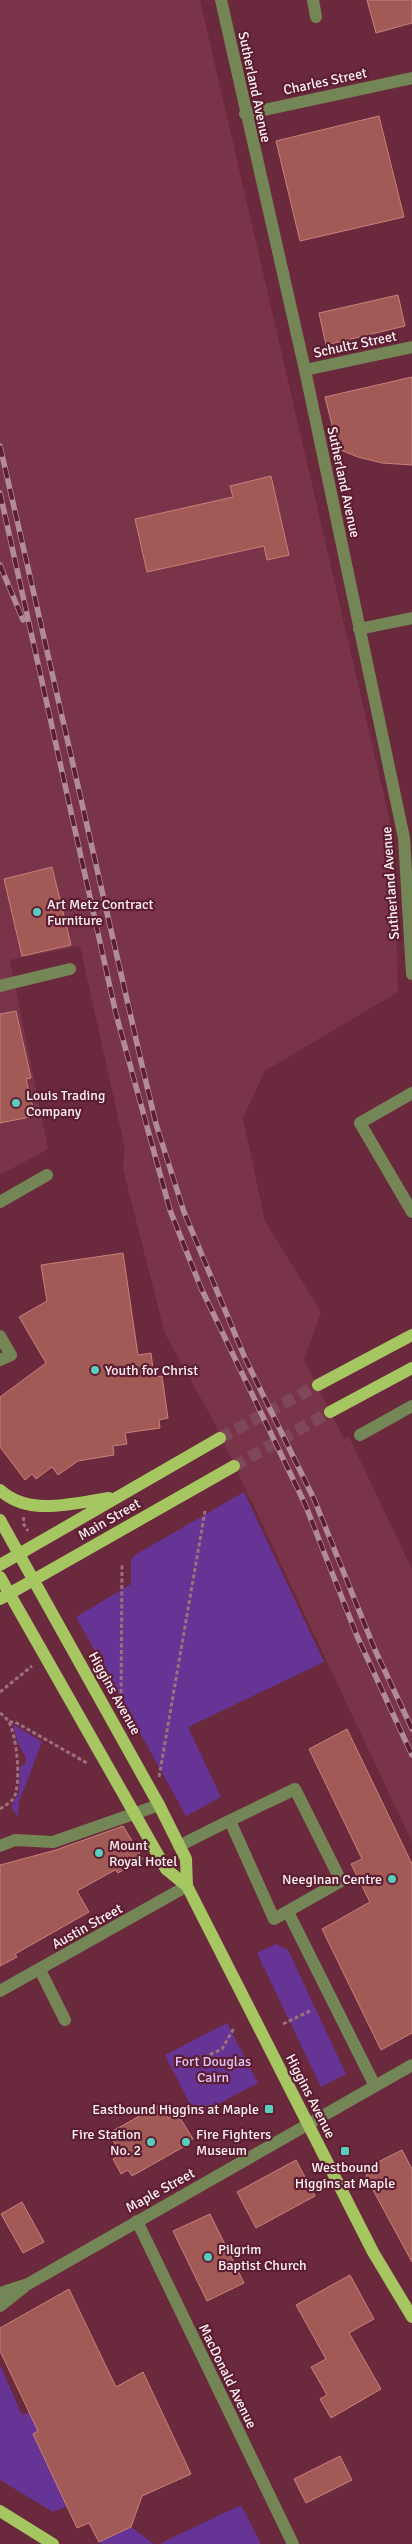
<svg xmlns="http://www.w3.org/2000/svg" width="412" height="2544" font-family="Signika,sans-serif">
  <rect width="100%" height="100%" fill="#6a293c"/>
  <path fill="#7a3449" d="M0,0H200L393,835L398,992L265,1071L243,1118L265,1221L321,1312L304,1360L344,1439L349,1437L412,1569V1842L214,1422L165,1334L123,1169L125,1149L80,946L10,960L48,1149L0,1175Z"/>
  <path fill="#663495" d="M244,1492L324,1662L188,1727L221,1797L186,1816L76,1617L131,1584V1560L135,1555Z
    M13,1724L42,1742L19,1802L18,1817L11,1807L19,1792L20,1767L25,1764L26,1758L18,1744Z
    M276,1944L288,1950L346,2074L321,2087L257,1953Z
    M227,2023L258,2083L196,2116L165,2055Z
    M0,2365L22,2415L29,2412L38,2431L33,2434L67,2506L53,2512L0,2480Z
    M241,2505L261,2544H161L163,2542Z
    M131,2527L154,2544H102L99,2542Z"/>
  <path fill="#a25a56" stroke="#cb807a" d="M367,0H412V23L376,33Z
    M379,116L404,217L300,241L276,141Z
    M398,295L405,326L326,345L319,313Z
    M412,377V465L382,463L358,457L338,449L325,397Z
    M271,476L289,555L267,560L264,546L147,572L135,519L233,497L230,486Z
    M52,867L71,945L22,956L4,879Z
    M16,1011L31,1078L26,1079L35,1116L0,1123V1014Z
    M123,1253L138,1355L151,1353L154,1377L162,1376L168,1418L159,1420L160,1428L125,1433L127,1444L113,1446L114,1455L78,1461L58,1475L52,1467L36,1479L32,1474L25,1480L0,1447V1397L46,1363L19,1317L47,1301L41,1265Z
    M347,1729L412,1864V2033L381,2050L322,1929L370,1902L351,1864L362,1859L309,1749Z
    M123,1826L143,1859L118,1873L115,1870L77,1891L89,1912L15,1954L17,1957L0,1966V1865L56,1850Z
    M161,2104L168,2118L177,2113L193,2139L184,2144L185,2146L132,2176L128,2170L121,2174L113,2159L121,2155L109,2133Z
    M402,2150L412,2169V2262L366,2177L368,2170L374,2164Z
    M296,2160L315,2196L256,2228L237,2192Z
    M22,2202L44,2242L23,2253L1,2214Z
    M210,2214L244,2283L207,2301L173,2231Z
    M350,2275L374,2319L349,2333L381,2389L331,2418L320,2399L327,2395L311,2367L326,2359L296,2305Z
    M69,2289L116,2387L143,2372L191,2474L142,2496L131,2527L99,2542L89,2523L77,2528L33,2434L38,2431L0,2351V2328Z
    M340,2456L352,2480L306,2503L294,2479Z"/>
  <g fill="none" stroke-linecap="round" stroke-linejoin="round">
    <path stroke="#7f4757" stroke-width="12" stroke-dasharray="12 6" stroke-linecap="butt" d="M220,1438L318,1385
      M234,1466L330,1412"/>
    <path stroke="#9d707d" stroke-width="3" stroke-dasharray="4 2.5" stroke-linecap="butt" d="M24,1517L23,1523L28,1531
      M0,1692L32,1666
      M121,1706L122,1565
      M0,1713C3,1715 6,1718 8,1721C17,1733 22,1787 13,1799C10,1803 4,1806 0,1809
      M9,1722H15L87,1763
      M159,1777L205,1511
      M283,2024L312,2010
      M198,2060L222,2049L234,2028"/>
    <path stroke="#758656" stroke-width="12" d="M221,0L305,370L404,838L412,974
      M313,0L316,17
      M245,114L412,78
      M305,370L412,347
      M359,629L412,618
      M0,986L70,969
      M412,1093L360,1123L412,1212
      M0,1202L47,1175
      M0,1336L11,1355L0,1360
      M360,1435L412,1406
      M0,1846L15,1840L53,1842L159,1805
      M179,1846C217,1826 256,1808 295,1789L341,1881L274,1919L230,1821
      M288,1912L375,2086
      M40,1970L65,2020
      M0,1991L187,1886
      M137,2221L293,2544
      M0,2293L28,2284L412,2065
      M0,2306L24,2287"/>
    <path stroke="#a5c660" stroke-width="12" d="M318,1385L412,1335
      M330,1412L412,1368
      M0,1490C29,1517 74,1503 109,1498
      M0,1520L159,1805L186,1859L187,1886L373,2252L412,2317
      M0,1565L220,1438
      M0,1577L166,1869L187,1886
      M0,1599L234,1466
      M0,2511L53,2544"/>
    <defs>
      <path id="rail" d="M0,446L141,1061L156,1124L184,1212L245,1358L314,1499L375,1650L412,1729
        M0,493L116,1014L170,1210L201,1288L305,1504L357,1636L412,1755
        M0,565L23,620"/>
    </defs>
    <use href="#rail" stroke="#b18c96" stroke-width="5.5"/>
    <use href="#rail" stroke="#5e1e32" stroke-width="4" stroke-dasharray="11" stroke-linecap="butt"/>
  </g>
  <g fill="#58cec0" stroke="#5e1e32" stroke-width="2">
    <circle cx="37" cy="912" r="5"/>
    <circle cx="16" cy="1103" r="5"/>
    <circle cx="95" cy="1370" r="5"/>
    <circle cx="99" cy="1853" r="5"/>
    <circle cx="392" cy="1879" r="5"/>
    <rect x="264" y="2104" width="10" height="10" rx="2.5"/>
    <circle cx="151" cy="2142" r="5"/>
    <circle cx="186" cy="2142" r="5"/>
    <rect x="340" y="2146" width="10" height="10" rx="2.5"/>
    <circle cx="208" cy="2257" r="5"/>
  </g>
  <g text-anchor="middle" stroke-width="4.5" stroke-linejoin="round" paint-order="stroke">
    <g font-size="14" fill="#f9f1f2" stroke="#5e1e32">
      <text transform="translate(325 81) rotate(-12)" y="5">Charles Street</text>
      <text transform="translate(255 87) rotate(78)" y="5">Sutherland Avenue</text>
      <text transform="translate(355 344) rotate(-12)" y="5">Schultz Street</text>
      <text transform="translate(344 482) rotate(78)" y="5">Sutherland Avenue</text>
      <text transform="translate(390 883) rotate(-94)" y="5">Sutherland Avenue</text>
      <text transform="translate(109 1519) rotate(-30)" y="5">Main Street</text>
      <text transform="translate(115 1693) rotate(61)" y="5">Higgins Avenue</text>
      <text transform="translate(87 1926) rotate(-29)" y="5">Austin Street</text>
      <text transform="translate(311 2096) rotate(63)" y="5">Higgins Avenue</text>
      <text transform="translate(160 2190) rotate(-29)" y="5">Maple Street</text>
      <text transform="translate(228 2376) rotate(64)" y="5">MacDonald Avenue</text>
    </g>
    <g font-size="14" fill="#f9f1f2" stroke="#5e1e32" text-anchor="start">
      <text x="47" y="909">Art Metz Contract<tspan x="47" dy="16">Furniture</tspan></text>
      <text x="26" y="1100">Louis Trading<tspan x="26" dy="16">Company</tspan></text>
      <text x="105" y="1375">Youth for Christ</text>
      <text x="109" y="1850">Mount<tspan x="109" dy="16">Royal Hotel</tspan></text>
      <text x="382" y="1884" text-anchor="end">Neeginan Centre</text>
      <text x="259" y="2114" text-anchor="end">Eastbound Higgins at Maple</text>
      <text x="141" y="2139" text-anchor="end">Fire Station<tspan x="141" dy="16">No. 2</tspan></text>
      <text x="196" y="2139">Fire Fighters<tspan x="196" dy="16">Museum</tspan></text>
      <text x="345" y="2172" text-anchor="middle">Westbound<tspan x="345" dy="16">Higgins at Maple</tspan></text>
      <text x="218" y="2254">Pilgrim<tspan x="218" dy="16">Baptist Church</tspan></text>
    </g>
    <g font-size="14" fill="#dec7fc" stroke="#5e1e32">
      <text x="213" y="2066">Fort Douglas<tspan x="213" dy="16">Cairn</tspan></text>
    </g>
  </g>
</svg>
